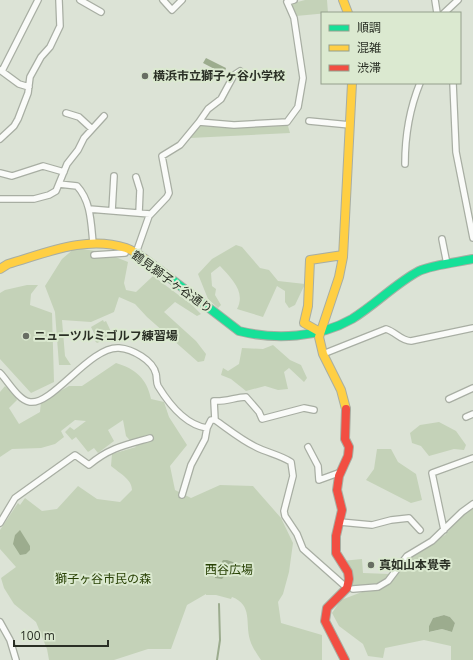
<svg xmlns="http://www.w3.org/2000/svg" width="473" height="660" font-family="'Open Sans','Noto Sans JP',sans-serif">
  <rect width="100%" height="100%" fill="#dce3d6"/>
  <path fill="#c4d2b8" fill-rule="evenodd" d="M305,0H327L328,13L296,16L290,4Z
    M200,125L228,127L288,126L290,133L190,138Z
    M236,245L242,247L260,268L269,270L278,281L305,284L295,305L289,308L285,302V291L277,286L263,317L237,309C246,292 232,279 220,266L211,273L212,286L216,289L215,295L221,305L218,308L208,299L198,274L212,259Z
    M75,248L103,252L128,262L124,283L126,290L136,292L153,276L192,305L201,314L197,316L175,302L164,312L196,341L206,354L204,361L198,362L147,317L135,304L119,297L114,312L91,322L62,320L65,356L71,365H59L55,312L45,286L62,259Z
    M27,285H38L31,294L30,305L52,313L54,382L31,393L0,359V293L5,290Z
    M103,320L104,322L106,321L113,336L97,343L95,341L97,339L91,327Z
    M273,345L290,360L301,365L307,378L304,382L289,368L284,372L288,389L278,390L265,386L246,391L231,379L221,375L223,368L228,371L239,364L242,348L263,349Z
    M116,363C136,369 147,379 151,399L164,402L169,417L187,445L170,466L175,490L191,498L220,485L253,486L281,518L293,543L289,572L283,594L278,602L281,623L322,635V660H261C257,654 252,647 250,640C245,623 253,605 232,597L231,599L216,595H206V594L187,605L171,649H148L114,660H49L47,649L36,622L14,604L4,588L1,578L16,567L0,549V530L18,503L20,505L25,498L42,511L57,509L78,486L97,499L120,502L132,490C132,479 119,473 111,466L112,454L136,447L126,436L123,420L108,430L114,441L98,453L94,448L88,452L76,437L72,440L65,432L70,427L74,430L86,421L75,420L61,431L64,437L55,444L41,448L12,449L0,457V392L5,386L14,394L17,400L9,408L19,424L40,412L41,402L69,386H82Z
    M439,422L456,431L466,445L464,450L454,449L429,456L421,446L412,443L410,433L420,425Z
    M377,449H391L398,462L416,474L422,500L411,503L366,480L374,469Z
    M473,508V660H451V646L424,640L385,648L383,658L368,656L363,644L339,626L332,613L341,600L375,587H352L351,576L342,561L362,559L363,573L389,574L387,580L381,584L390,581L408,558L445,535L463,514ZM444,615L450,617L455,623L452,632L442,629L430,632L429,626L433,618Z"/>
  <path fill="#9cac8e" d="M206,58L226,68L224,74L203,63Z
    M20,530L30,546V550L26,554L20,555L13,544L15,535Z
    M223,560H227L236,563L237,566L235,572L227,573L222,579L215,578V573Z
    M444,615L450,617L455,623L452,632L442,629L429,632V626L433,618Z"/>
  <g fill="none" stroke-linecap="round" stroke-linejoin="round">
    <path stroke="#9cac8e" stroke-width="2" d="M217,660L220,640L219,604"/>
    <defs>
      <path id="street" d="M80,0L101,12
        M163,0L172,10L182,0
        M435,0L437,13
        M444,13L458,0
        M0,70L19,84L29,87
        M2,71L38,0
        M453,83L456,152L473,238
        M66,113L79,117L92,129
        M309,121L350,125
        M199,122L208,109L221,99L234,75L240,71
        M0,139L14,126L18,119L28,93L30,77L41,57L50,47L60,26L59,0
        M405,164C405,136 409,110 420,83
        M0,173L12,176L43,166L64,172
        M136,177L140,190L139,213
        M59,184L77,186C91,201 91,223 93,243
        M0,199H34L49,195L56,191L67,164L78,150L84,138L104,116
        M89,209L150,214
        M112,211L114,176
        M442,239L447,264
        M136,253L149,216L167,197L169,193L162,156L180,145L199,122L234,125L287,122L298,107L303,78L294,18L287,2L294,0
        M94,255L125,253V248
        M323,354L386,329C396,332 401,341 411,341L473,328
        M0,373C8,381 18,400 30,402C53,405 90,346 119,348C132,349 153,360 156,374C157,378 156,382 158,386C169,404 185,425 207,428L211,420H215
        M449,399L473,388
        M466,417L473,414
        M215,420C228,429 241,440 256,447C268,453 280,455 291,462L293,476L284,511L285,516L297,534L303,549L347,588
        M215,420L214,401C226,402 236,397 246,397L259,412L262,419L304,408L314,410
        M308,447L318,466L319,480L341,472
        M182,495L191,465L205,439L207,428
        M340,522L372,525L391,520L409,518L420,530
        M0,523L15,498L75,455L89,465C109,448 125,445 150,438
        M444,530L432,473L473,458
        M353,589L378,587L388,581L407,556L432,541L462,512L473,504
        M0,622L10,640L16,660"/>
      <path id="fast" d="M157,268L239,331C275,340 319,338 352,319C375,305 396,283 419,271C432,265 459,262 473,259"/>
      <path id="slow" d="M343,0L348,13
        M0,269L8,264C46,253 86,235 126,248C138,252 147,261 157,268
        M320,332L304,323L308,306L310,260L343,255
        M346,409L341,390L323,354L319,337L339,277L343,257L352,83"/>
      <path id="jam" d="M345,660L325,621L327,608L347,588L349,579L348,572L336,553V536L342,510L337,490L339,476L348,456L349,447L345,439L346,409"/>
    </defs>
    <use href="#street" stroke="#a8aea3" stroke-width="8"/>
    <use href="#fast" stroke="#a8aea3" stroke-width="10"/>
    <use href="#slow" stroke="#a8aea3" stroke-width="10"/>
    <use href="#jam" stroke="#a8aea3" stroke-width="10"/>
    <use href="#street" stroke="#fafbf9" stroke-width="5.5"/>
    <use href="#fast" stroke="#16e098" stroke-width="8"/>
    <use href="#slow" stroke="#ffcf43" stroke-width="8"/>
    <use href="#jam" stroke="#f24e42" stroke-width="8"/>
  </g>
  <g fill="#686e63" stroke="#dbe9d0" stroke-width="1.5">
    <circle cx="145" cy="76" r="4"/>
    <circle cx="26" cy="336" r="4"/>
    <circle cx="371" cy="565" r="4"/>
  </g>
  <g text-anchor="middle" stroke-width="4" stroke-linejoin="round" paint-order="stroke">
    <g font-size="12" font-weight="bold" fill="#2a2f25" stroke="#dbe9d0" text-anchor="start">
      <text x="153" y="80">横浜市立獅子ヶ谷小学校</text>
      <text x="34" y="340">ニューツルミゴルフ練習場</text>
      <text x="379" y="569">真如山本覺寺</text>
    </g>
    <g font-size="12" fill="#2a2f25" stroke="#dbe9d0">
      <text transform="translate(172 282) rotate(36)" y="4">鶴見獅子ヶ谷通り</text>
    </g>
    <g font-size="12" fill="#274003" stroke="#dbe9d0">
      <text x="229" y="574">西谷広場</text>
      <text x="103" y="583">獅子ヶ谷市民の森</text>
    </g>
  </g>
  <rect x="321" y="12" width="140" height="72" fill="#dbe9d0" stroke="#949f8c"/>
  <rect x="329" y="25" width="20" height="6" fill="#16e098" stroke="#949f8c"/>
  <text x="357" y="32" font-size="12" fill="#2a2f25">順調</text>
  <rect x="329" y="45" width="20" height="6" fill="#ffcf43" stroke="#949f8c"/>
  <text x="357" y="52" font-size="12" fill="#2a2f25">混雑</text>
  <rect x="329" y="65" width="20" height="6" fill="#f24e42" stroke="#949f8c"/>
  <text x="357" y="72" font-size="12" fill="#2a2f25">渋滞</text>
  <path d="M14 640v6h94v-6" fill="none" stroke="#2a2f25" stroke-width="2"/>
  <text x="20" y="640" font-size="12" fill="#2a2f25" stroke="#dbe9d0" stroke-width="3" paint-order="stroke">100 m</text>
</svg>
